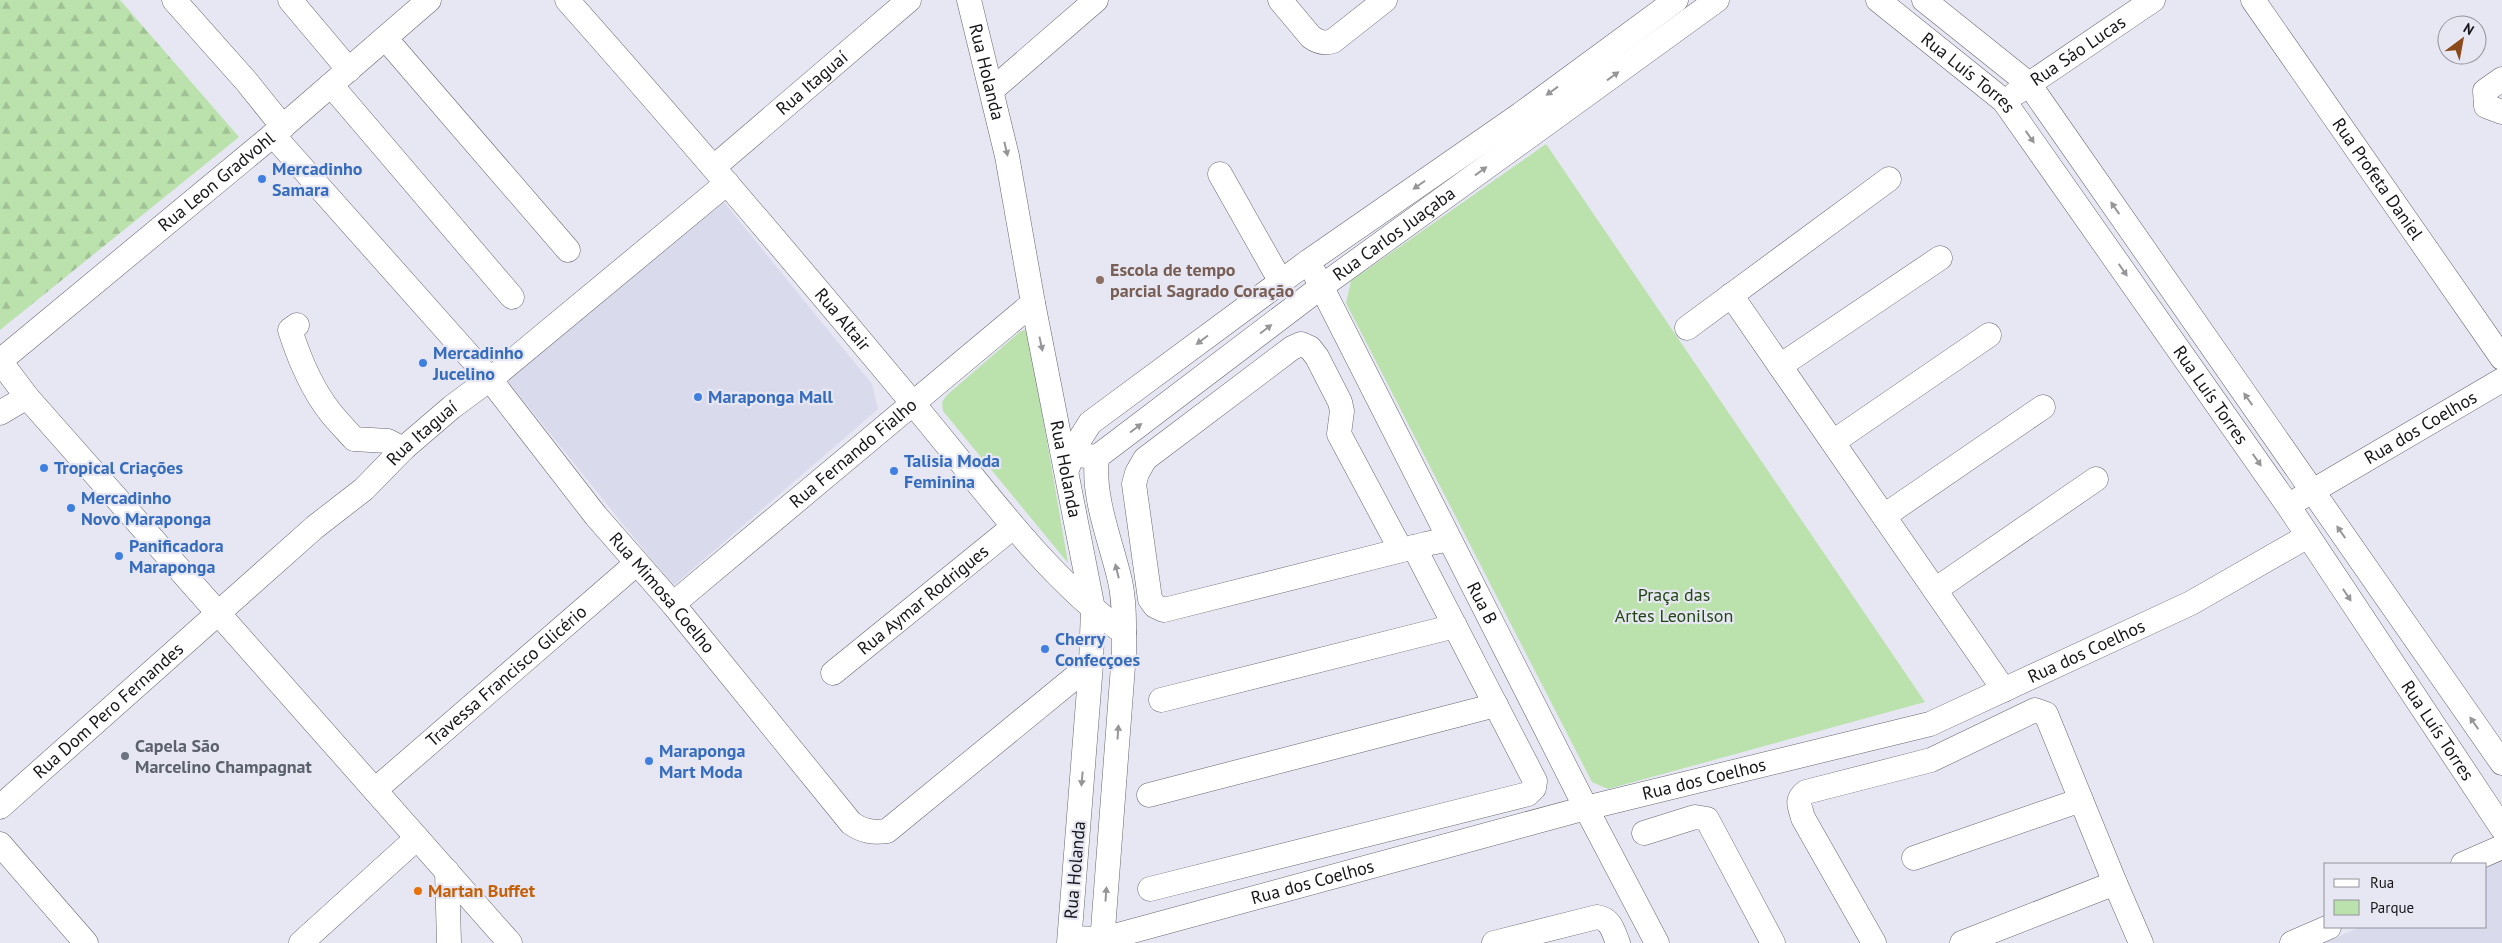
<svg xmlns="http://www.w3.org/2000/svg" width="2502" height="943" font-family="'PT Sans',sans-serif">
  <defs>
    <pattern id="forest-firs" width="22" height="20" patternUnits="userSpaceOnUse" patternTransform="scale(1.25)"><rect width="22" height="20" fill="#bbe2ad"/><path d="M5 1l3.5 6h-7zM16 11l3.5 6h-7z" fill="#a0c194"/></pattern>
  </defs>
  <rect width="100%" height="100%" fill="#e6e7f2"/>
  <path fill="#d9daec" d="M723,201L872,384L878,409L673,586L506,379Z
    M2502,860V943H2324L2360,927H2486V867Z"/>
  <path fill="#bbe2ad" d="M1546,144L1925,702L1608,789L1592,782L1346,303L1351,281Z
    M1025,330L1028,332L1068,563L943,411L942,402L947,395L1021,331Z"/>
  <path fill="url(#forest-firs)" d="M0,0H120L239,137L0,330Z"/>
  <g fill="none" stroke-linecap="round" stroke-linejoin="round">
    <defs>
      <g id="minor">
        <path d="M174,0L246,81L283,127"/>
        <path d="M290,0L349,70"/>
        <path id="s1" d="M567,0C685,133 801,269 915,406C982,485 1040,571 1124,633"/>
        <path id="s2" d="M969,0L1007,156L1033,303L1093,609L1091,664L1069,943"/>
        <path d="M1280,0L1311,37C1318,42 1324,44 1333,41L1385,0"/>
        <path id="s3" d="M1878,0L2004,101L2289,507L2502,828"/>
        <path d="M1924,0L2029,84L2502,763"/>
        <path id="s4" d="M2253,0L2502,358"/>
        <path d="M386,39L568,250"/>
        <path d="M2502,79L2485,91L2486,106L2502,112"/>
        <path d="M331,85L512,297"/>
        <path d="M992,90L1096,0"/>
        <path id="s5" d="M2016,93L2153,0"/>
        <path id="s6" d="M273,135L489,378L596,516L673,604L851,823C862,831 872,833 887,831L1091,664"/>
        <path id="s7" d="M714,167L909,0"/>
        <path d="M1220,174L1281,282"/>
        <path id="s8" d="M1315,274L1586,808L1657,943"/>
        <path d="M1731,295L2004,690"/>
        <path d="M297,325L290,330C299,358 312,389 330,412C338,422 346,430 354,439L388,441L403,449"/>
        <path d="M1687,328L1889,179"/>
        <path d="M0,361L27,397L510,943"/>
        <path id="s9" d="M0,361L273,135L429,0"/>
        <path d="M1780,366L1940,258"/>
        <path d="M0,413L27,397"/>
        <path id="s10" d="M1061,442L1078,455L1097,457L1321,287L1717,0"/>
        <path d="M1833,442L1989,335"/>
        <path d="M1097,457C1092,498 1111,541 1120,581C1125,604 1124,629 1124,653L1102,943"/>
        <path d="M1068,467L1076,445L1090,423L1309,261L1521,114L1676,0"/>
        <path id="s11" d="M2299,499L2502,380"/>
        <path d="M1884,516L2043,407"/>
        <path d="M1401,550L1339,434L1342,411L1340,402L1317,357L1310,348L1301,344L1292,348L1145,459L1137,473L1134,484L1150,599L1155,606L1164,610L1426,544L1449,539"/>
        <path d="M1935,590L2096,479"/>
        <path id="s12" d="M673,604L1033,303"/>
        <path id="s13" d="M833,673L1013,527"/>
        <path d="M1161,700L1455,626"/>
        <path id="s14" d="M375,790L637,563"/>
        <path d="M1149,795L1496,705"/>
        <path id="s15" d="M0,807L315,527L364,489L403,449L452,407L498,373L727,183"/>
        <path d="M1644,833L1695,817L1707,819L1773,943"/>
        <path d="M0,844L86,943"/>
        <path d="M1914,858L2081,800L2115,883L1962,943"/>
        <path d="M2463,864L2502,847"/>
        <path d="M447,871L449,943"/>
        <path d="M2115,883L2141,943"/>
        <path d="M1150,889L1528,794L1534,788L1535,781L1414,547"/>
        <path id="s16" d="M1070,938L1103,939L1586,808L1930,724L2191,603L2308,536"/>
        <path d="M301,943L417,838"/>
        <path d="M1494,943L1597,917C1611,919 1613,931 1618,943"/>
        <path d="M1874,943L1803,818C1800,806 1795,800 1806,792L1931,760L2035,710L2046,714L2081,800"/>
        <path d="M2292,943L2329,927"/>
      </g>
    </defs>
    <use href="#minor" stroke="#666670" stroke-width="25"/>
    <use href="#minor" stroke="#fff" stroke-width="24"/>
  </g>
  <defs><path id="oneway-solid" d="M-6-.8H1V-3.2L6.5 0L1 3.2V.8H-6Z" transform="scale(1.25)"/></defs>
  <g fill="#969698">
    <use href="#oneway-solid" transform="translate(1613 76) rotate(-36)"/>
    <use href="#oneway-solid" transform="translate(1552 91) rotate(144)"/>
    <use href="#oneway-solid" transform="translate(2030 137) rotate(55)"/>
    <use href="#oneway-solid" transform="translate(1006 149) rotate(77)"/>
    <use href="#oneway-solid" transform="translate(1481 171) rotate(-36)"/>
    <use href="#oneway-solid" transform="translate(1419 185) rotate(145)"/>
    <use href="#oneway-solid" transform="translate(2115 208) rotate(-125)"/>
    <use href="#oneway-solid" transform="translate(2123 270) rotate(55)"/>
    <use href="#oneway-solid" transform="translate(1266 329) rotate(-37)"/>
    <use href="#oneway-solid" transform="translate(1202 340) rotate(143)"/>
    <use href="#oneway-solid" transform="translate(1041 344) rotate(78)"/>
    <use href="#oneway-solid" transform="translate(2248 399) rotate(-125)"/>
    <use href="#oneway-solid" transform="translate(1136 428) rotate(-37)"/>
    <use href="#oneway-solid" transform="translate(2257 460) rotate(55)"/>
    <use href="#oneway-solid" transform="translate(2341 532) rotate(-125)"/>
    <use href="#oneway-solid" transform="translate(1117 571) rotate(-104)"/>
    <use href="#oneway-solid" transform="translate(2347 595) rotate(56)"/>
    <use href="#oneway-solid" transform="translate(2474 723) rotate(-125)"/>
    <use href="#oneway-solid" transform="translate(1118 732) rotate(-86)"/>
    <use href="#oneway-solid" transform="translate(1082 779) rotate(95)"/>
    <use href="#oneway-solid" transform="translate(1106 894) rotate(-86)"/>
  </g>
  <g fill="#3f7fe0" stroke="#e6e7f2" stroke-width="2">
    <circle cx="262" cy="179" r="5"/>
    <circle cx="423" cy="363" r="5"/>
    <circle cx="698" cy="397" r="5"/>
    <circle cx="44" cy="468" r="5"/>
    <circle cx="894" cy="471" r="5"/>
    <circle cx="71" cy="508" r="5"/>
    <circle cx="119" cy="556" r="5"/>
    <circle cx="1045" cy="649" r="5"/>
    <circle cx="649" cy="761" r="5"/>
  </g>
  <circle fill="#8d6e63" stroke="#e6e7f2" stroke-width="2" cx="1100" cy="280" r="5"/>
  <circle fill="#6b7280" stroke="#e6e7f2" stroke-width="2" cx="125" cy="756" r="5"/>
  <circle fill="#e8710a" stroke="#e6e7f2" stroke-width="2" cx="418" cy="891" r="5"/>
  <g text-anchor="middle" stroke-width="4.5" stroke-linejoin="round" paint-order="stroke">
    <g font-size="18" fill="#16161a" stroke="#e6e7f2">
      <text dy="6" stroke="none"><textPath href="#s5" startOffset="75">Rua Sáo Lucas</textPath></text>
      <text dy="6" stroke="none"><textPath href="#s2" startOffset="74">Rua Holanda</textPath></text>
      <text dy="6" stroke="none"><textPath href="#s3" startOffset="116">Rua Luís Torres</textPath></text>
      <text dy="6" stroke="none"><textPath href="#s7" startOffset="129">Rua Itaguaí</textPath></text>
      <text dy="6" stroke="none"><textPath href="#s4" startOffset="218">Rua Profeta Daniel</textPath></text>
      <text dy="6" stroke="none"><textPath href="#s9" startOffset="281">Rua Leon Gradvohl</textPath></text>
      <text dy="6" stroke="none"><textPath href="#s10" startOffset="412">Rua Carlos Juaçaba</textPath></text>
      <text dy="6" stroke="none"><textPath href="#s1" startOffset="422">Rua Altair</textPath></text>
      <text dy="6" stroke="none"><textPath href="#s3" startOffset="521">Rua Luís Torres</textPath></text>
      <text dy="6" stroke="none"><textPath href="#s11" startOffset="141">Rua dos Coelhos</textPath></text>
      <text dy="6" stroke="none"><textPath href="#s15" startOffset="564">Rua Itaguaí</textPath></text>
      <text dy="6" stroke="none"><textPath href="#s12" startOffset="235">Rua Fernando Fialho</textPath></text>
      <text dy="6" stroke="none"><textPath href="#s2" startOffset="479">Rua Holanda</textPath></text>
      <text dy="6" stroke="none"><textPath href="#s6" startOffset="601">Rua Mimosa Coelho</textPath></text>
      <text dy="6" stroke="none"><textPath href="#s13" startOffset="116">Rua Aymar Rodrigues</textPath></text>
      <text dy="6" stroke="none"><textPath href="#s8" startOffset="369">Rua B</textPath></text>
      <text dy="6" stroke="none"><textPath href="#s16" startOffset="1060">Rua dos Coelhos</textPath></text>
      <text dy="6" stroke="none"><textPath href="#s14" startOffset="174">Travessa Francisco Glicério</textPath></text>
      <text dy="6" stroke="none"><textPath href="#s15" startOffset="145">Rua Dom Pero Fernandes</textPath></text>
      <text dy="6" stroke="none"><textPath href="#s3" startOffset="926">Rua Luís Torres</textPath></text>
      <text dy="6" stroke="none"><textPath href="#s16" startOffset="655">Rua dos Coelhos</textPath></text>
      <text transform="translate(1075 870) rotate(-85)" y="6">Rua Holanda</text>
      <text dy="6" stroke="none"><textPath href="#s16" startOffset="250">Rua dos Coelhos</textPath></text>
    </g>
    <g font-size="18" font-weight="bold" fill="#366cbe" stroke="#e6e7f2" text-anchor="start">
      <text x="272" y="175">Mercadinho<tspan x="272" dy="21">Samara</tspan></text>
      <text x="433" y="359">Mercadinho<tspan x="433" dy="21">Jucelino</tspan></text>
      <text x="708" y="403">Maraponga Mall</text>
      <text x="904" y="467">Talisia Moda<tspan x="904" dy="21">Feminina</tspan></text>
      <text x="54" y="474">Tropical Criações</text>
      <text x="81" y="504">Mercadinho<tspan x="81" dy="21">Novo Maraponga</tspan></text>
      <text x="129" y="552">Panificadora<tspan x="129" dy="21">Maraponga</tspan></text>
      <text x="1055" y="645">Cherry<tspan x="1055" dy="21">Confecçoes</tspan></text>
      <text x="659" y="757">Maraponga<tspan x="659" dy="21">Mart Moda</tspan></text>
    </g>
    <g font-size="18" font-weight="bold" fill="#785e54" stroke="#e6e7f2" text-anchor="start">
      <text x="1110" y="276">Escola de tempo<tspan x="1110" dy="21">parcial Sagrado Coração</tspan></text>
    </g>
    <g font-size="18" fill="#224612" stroke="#e6e7f2">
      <text x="1674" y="601">Praça das<tspan x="1674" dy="21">Artes Leonilson</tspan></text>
    </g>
    <g font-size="18" font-weight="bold" fill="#5b616d" stroke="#e6e7f2" text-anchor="start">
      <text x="135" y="752">Capela São<tspan x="135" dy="21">Marcelino Champagnat</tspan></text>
    </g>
    <g font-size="18" font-weight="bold" fill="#c56008" stroke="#e6e7f2" text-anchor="start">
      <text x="428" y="897">Martan Buffet</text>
    </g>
  </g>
  <rect x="2324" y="863" width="162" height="65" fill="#e6e7f2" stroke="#93939c"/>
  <rect x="2334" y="879" width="25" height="8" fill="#ffffff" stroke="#93939c"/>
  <text x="2370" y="888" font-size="15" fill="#16161a">Rua</text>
  <rect x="2334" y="900" width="25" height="15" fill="#bbe2ad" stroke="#93939c"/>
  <text x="2370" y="913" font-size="15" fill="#16161a">Parque</text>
  <g transform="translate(2462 40) rotate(32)"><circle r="24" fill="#e6e7f2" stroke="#93939c"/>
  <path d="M0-4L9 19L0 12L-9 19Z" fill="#8c491a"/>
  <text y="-8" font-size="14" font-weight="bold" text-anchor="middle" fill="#16161a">N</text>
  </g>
</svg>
